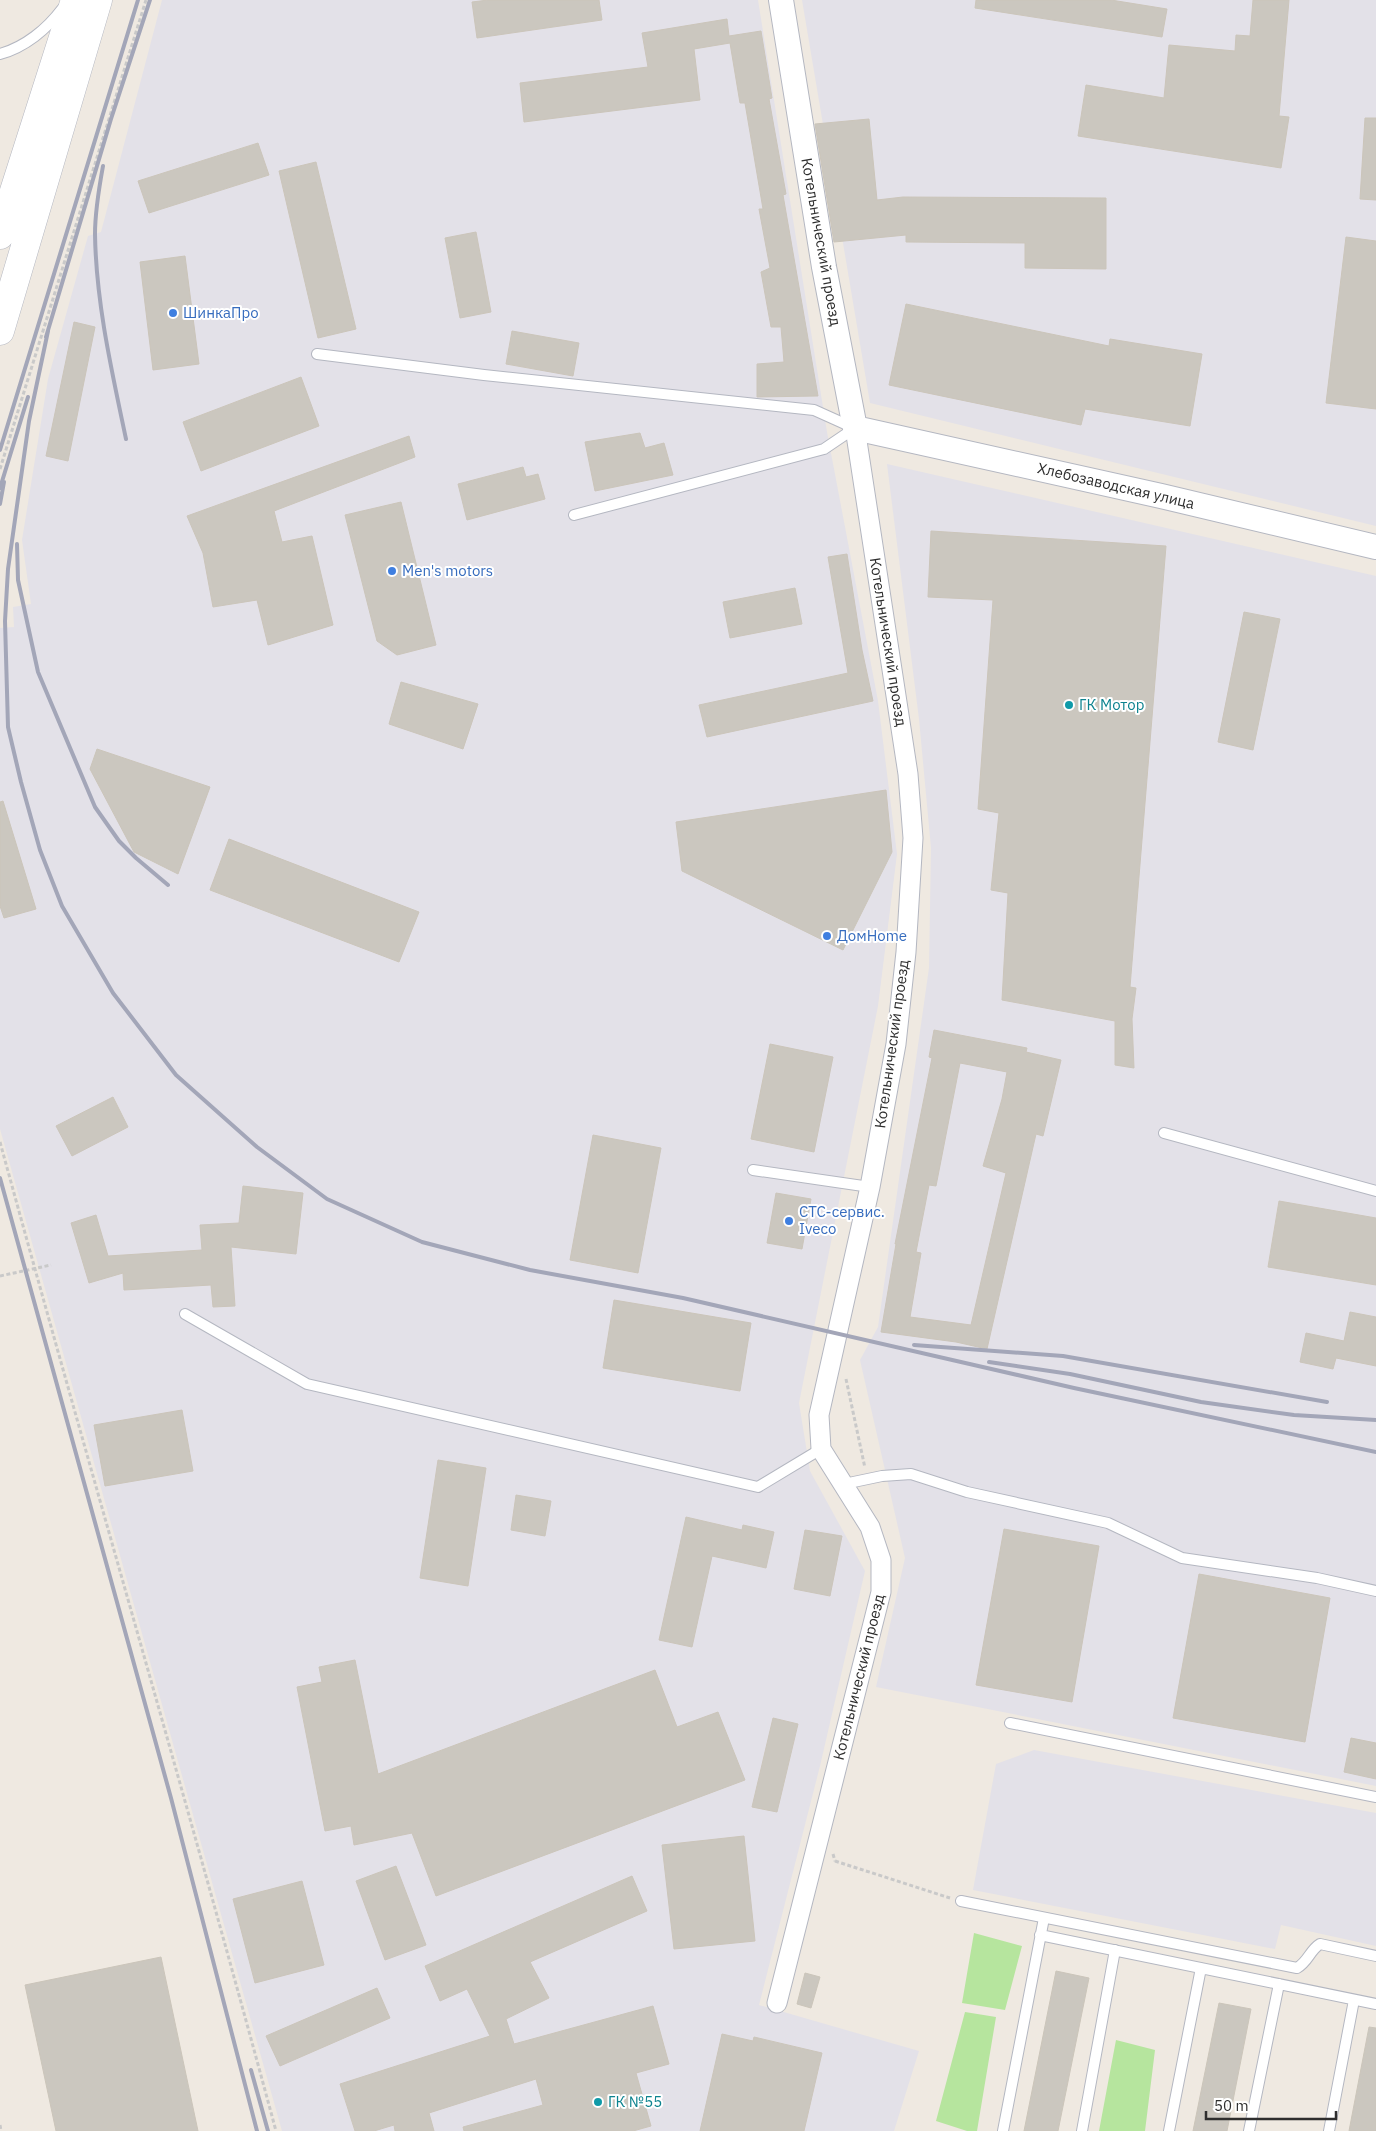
<svg xmlns="http://www.w3.org/2000/svg" width="1376" height="2131" font-family="'IBM Plex Sans',sans-serif">
  <rect width="100%" height="100%" fill="#efe9e1"/>
  <path fill="#e3e1e8" d="M162,0H758L827,432L878,701L897,854L878,1006L799,1403L810,1471L865,1571L820,1766L759,2005L919,2051L894,2131H282L0,1129V628L14,627L13,607L31,604L22,540L48,379L88,236L101,232Z
    M802,0H1376V526L870,403Z
    M887,464L1376,576V1786L876,1687L905,1558L860,1360L878,1327L929,968L931,848L919,719Z
    M1034,1750L1376,1813V1946L1281,1925L1275,1949L973,1890L996,1764Z"/>
  <path fill="#b6e59e" d="M974,1933L1022,1946L1005,2010L962,2003Z
    M965,2012L996,2017L977,2131H967L936,2121Z
    M1116,2040L1155,2050L1145,2131H1099Z"/>
  <path fill="#cbc7bf" stroke="#cbc5ba" fill-rule="evenodd" d="M488,0H599L602,20L477,38L472,2Z
    M976,0H1111L1167,9L1162,37L975,8Z
    M1253,0H1289L1279,116L1289,117L1281,168L1078,136L1086,85L1164,98L1169,45L1235,51L1236,35L1250,36Z
    M727,19L729,36L761,31L772,98L769,99L786,194L783,195L818,396L757,397V364L784,362L781,327H771L761,272L770,268L759,209H763L745,103H740L730,43L694,49L700,100L524,122L520,83L648,67L642,33Z
    M1365,118H1376V200L1360,199Z
    M869,119L877,200L903,197L1106,198V269L1025,268V243L906,242V235L834,242L815,124Z
    M258,143L269,175L149,213L138,181Z
    M316,162L356,329L318,338L279,171Z
    M476,232L491,312L460,318L445,238Z
    M1346,237L1376,241V409L1326,403Z
    M185,256L199,364L153,370L140,262Z
    M906,304L1109,346L1110,339L1202,354L1190,426L1085,409L1081,425L889,385Z
    M74,322L95,327L68,461L46,456Z
    M512,331L579,343L573,376L506,364Z
    M301,377L319,426L201,471L183,422Z
    M640,433L645,448L664,443L673,475L595,491L585,442Z
    M409,436L415,457L274,511L282,542L312,536L333,625L268,645L257,600L213,607L203,553L187,516Z
    M523,467L526,477L538,474L545,499L467,520L458,484Z
    M401,502L436,645L397,655L377,641L345,515Z
    M931,531L1166,546L1130,987L1136,988L1132,1019L1134,1068L1115,1065V1021L1002,1000L1008,893L991,890L999,813L978,809L993,600L928,597Z
    M847,554L862,650L873,701L707,737L699,705L848,673L828,557Z
    M795,588L802,624L730,638L723,602Z
    M1244,612L1280,619L1253,750L1218,742Z
    M401,682L478,704L463,749L389,724Z
    M97,749L210,787L178,874L134,852L90,769Z
    M886,790L892,852L843,950L682,871L676,822Z
    M3,801L36,909L4,918L0,906V802Z
    M229,839L419,912L399,962L210,890Z
    M934,1030L1027,1048L1026,1052L1061,1060L1043,1136L1036,1134L987,1349L956,1342L881,1332L896,1244H895L932,1058L929,1057ZM960,1063L1007,1072L1002,1099L983,1166L1006,1173L971,1325L910,1317L921,1253L916,1252L929,1185L936,1186Z
    M770,1044L833,1057L814,1152L751,1139Z
    M113,1097L128,1127L72,1156L56,1126Z
    M593,1135L661,1148L638,1273L570,1260Z
    M243,1186L303,1193L296,1254L231,1247L235,1306L213,1307L211,1285L124,1290L123,1273L89,1283L71,1223L96,1215L108,1256L202,1250L200,1225L239,1223Z
    M776,1193L811,1199L802,1249L767,1243Z
    M1279,1201L1376,1218V1285L1268,1267Z
    M614,1300L751,1323L740,1391L603,1368Z
    M1350,1312L1376,1317V1366L1336,1358L1333,1369L1300,1362L1306,1333L1344,1341Z
    M182,1410L193,1471L105,1486L94,1425Z
    M438,1460L486,1468L468,1586L420,1578Z
    M516,1495L551,1501L545,1536L511,1530Z
    M686,1517L742,1530L743,1525L774,1532L766,1568L712,1556L692,1647L659,1640Z
    M1004,1529L1099,1546L1072,1702L976,1685Z
    M805,1530L842,1536L830,1596L794,1589Z
    M1199,1574L1330,1598L1305,1742L1173,1718Z
    M355,1660L378,1774L655,1670L677,1727L718,1712L745,1780L436,1896L412,1833L354,1845L351,1826L325,1831L297,1687L322,1682L319,1667Z
    M773,1718L798,1724L777,1812L752,1807Z
    M1351,1738L1376,1743V1779L1344,1772Z
    M744,1836L755,1941L674,1949L662,1845Z
    M396,1866L426,1945L385,1960L356,1881Z
    M632,1876L647,1911L530,1962L549,1998L506,2019L514,2044L653,2006L669,2064L636,2073L651,2126L633,2131H464L463,2127L543,2105L536,2079L429,2113L434,2131H395L394,2125L374,2131H355L340,2084L490,2036L467,1989L440,2001L425,1966Z
    M302,1881L324,1965L255,1983L233,1899Z
    M161,1957L198,2131H56L25,1985Z
    M1056,1971L1089,1978L1058,2131H1024Z
    M805,1973L820,1977L811,2008L797,2004Z
    M377,1988L390,2018L280,2066L266,2036Z
    M1219,2003L1251,2009L1227,2131H1193Z
    M1369,2027L1376,2028V2131H1349Z
    M722,2034L753,2041L754,2037L822,2053L804,2131H700Z"/>
  <g fill="none" stroke-linecap="round" stroke-linejoin="round">
    <defs>
      <path id="service" d="M0,54C25,47 47,29 62,9
        M317,354L484,375L814,410L854,428
        M574,515L824,449L855,428
        M1164,1133L1376,1191
        M753,1170L870,1187
        M185,1314L307,1384L758,1487L821,1449
        M844,1484L882,1476L911,1474L967,1492L1108,1523L1182,1558L1317,1578L1376,1591
        M1010,1723L1376,1797
        M961,1901L1297,1968C1308,1962 1310,1950 1320,1944L1376,1956
        M1040,1935L1376,2004
        M1003,2131L1044,1918
        M1082,2131L1115,1950
        M1169,2131L1201,1968
        M1249,2131L1279,1984
        M1329,2131L1354,2000"/>
      <path id="minor" d="M777,2003L881,1592V1560L870,1527L821,1449L819,1415L870,1187L896,1044L906,952L913,838L908,774L855,428"/>
      <path id="tertiary" d="M781,0L824,267L855,428L1161,496L1376,547"/>
      <path id="secondary" d="M0,235L75,0
        M0,331L98,0"/>
    </defs>
    <use href="#service" stroke="#b4b7c1" stroke-width="12"/>
    <use href="#minor" stroke="#b4b7c1" stroke-width="21"/>
    <use href="#tertiary" stroke="#b4b7c1" stroke-width="26"/>
    <use href="#secondary" stroke="#b4b7c1" stroke-width="29"/>
    <path stroke="#c9c9c9" stroke-width="3" stroke-dasharray="4 2.5" stroke-linecap="butt" d="M0,469L146,0
      M0,1142C90,1472 187,1800 276,2131
      M0,1276L51,1265
      M846,1379L865,1468
      M833,1854L835,1861
      M835,1861L950,1898
      M0,2125L1,2131"/>
    <use href="#service" stroke="#fff" stroke-width="10"/>
    <use href="#minor" stroke="#fff" stroke-width="19"/>
    <use href="#tertiary" stroke="#fff" stroke-width="24"/>
    <use href="#secondary" stroke="#fff" stroke-width="28"/>
    <path stroke="#a3a6b8" stroke-width="4" d="M103,166C99,188 95,211 95,234C96,303 112,372 126,439
      M48,331L29,421L8,569L5,621L8,727L21,782L40,850L62,906L113,993L176,1075L257,1147L327,1199L422,1242L530,1270L683,1298L1074,1388L1376,1452
      M46,337L111,119L150,0
      M0,450L138,0
      M0,488L28,397
      M0,504L4,482
      M17,544L18,580L38,672L95,807L119,841L136,858L168,885
      M0,1178L171,1798L257,2131
      M914,1345L1063,1356L1327,1402
      M989,1362L1070,1374L1201,1402L1294,1415L1376,1420
      M251,2070L268,2131"/>
  </g>
  <g fill="#3f7fe0" stroke="#fff" stroke-width="2">
    <circle cx="173" cy="313" r="5"/>
    <circle cx="392" cy="571" r="5"/>
    <circle cx="827" cy="936" r="5"/>
    <circle cx="789" cy="1221" r="5"/>
  </g>
  <g fill="#0f9aa8" stroke="#fff" stroke-width="2">
    <circle cx="1069" cy="705" r="5"/>
    <circle cx="598" cy="2102" r="5"/>
  </g>
  <g text-anchor="middle" stroke-width="4" stroke-linejoin="round" paint-order="stroke">
    <g font-size="15" fill="#2e2e2e" stroke="#fff">
      <text transform="translate(821 242) rotate(80)" y="5">Котельнический проезд</text>
      <text transform="translate(1116 486) rotate(13)" y="5">Хлебозаводская улица</text>
      <text transform="translate(888 642) rotate(81)" y="5">Котельнический проезд</text>
      <text transform="translate(892 1044) rotate(-82)" y="5">Котельнический проезд</text>
      <text transform="translate(859 1677) rotate(-76)" y="5">Котельнический проезд</text>
    </g>
    <g font-size="15" fill="#366cbe" stroke="#fff" text-anchor="start">
      <text x="183" y="318">ШинкаПро</text>
      <text x="402" y="576">Men's motors</text>
      <text x="837" y="941">ДомHome</text>
      <text x="799" y="1217">СТС-сервис.<tspan x="799" dy="17">Iveco</tspan></text>
    </g>
    <g font-size="15" fill="#0d838f" stroke="#fff" text-anchor="start">
      <text x="1079" y="710">ГК Мотор</text>
      <text x="608" y="2107">ГК №55</text>
    </g>
  </g>
  <path d="M1206 2111v8h130v-8" fill="none" stroke="#2e2e2e" stroke-width="2.5"/>
  <text x="1214" y="2111" font-size="15" fill="#2e2e2e" stroke="#ffffff" stroke-width="4" paint-order="stroke">50 m</text>
</svg>
